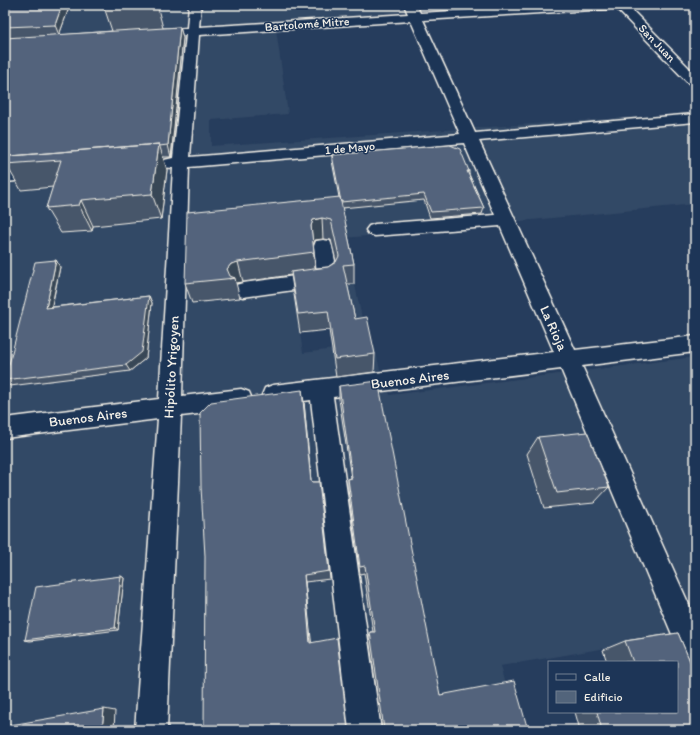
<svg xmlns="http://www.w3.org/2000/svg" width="700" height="735" font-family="Itim,sans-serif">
  <rect width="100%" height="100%" fill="#263d5d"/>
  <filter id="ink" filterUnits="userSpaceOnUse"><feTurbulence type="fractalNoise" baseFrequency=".025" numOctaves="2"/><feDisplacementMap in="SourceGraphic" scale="8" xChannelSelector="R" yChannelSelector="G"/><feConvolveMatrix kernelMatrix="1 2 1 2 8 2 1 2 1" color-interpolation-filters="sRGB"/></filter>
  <g filter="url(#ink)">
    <path fill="#334966" d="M5,5H403L410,20L276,29L288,114L211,120V146L695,113V204L345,238L366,337L297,313L303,353L374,344L381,374L390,395L695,357V633L500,666L517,730H5Z"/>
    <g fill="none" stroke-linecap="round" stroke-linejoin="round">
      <defs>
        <path id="minor" d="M189,5H201L199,27L408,14L404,5H416L420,13L552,5H627L695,74V86L690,85L614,6L609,9L423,20L475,133L695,114V122L479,141L575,350L695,336V352L582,366L695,618V667L684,663L561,369L333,397L381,730H349L311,400L273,405L265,402L262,395L265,388L273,385L554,352L500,226L375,236L369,234L366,230L369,226L375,224L495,215L464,143L189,167L182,396L241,389L249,392L252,399L249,406L241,409L181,416L167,730H135L158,419L5,438V418L159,399L173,168L160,167L158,164L160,161L173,158L186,35H175L173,32L175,29L187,28ZM411,21L460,134L190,157L199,35Z
          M44,169L50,170L52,174L50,178L5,182V172Z
          M323,240L330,241L332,246L338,276L335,281L329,285L243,297L236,295L233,290L236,285L243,283L317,273L314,246L316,241Z"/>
      </defs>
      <use href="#minor" stroke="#f4f1e8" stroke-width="3"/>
      <use href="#minor" fill="#1d3557" fill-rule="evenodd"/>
    </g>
    <path fill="#47566a" stroke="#f4f1e8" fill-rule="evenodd" d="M5,5H70L59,35L112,31L104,7V5H157L163,28L180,27L183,38L171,157H163L167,170L161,219L93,226L92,231L61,233L46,208L53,187L21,190L10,171H5Z
      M484,5H500L484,6Z
      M332,155L469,171V174L484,208L482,214L430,218L424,200L342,208L354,264V284H347L355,319L375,354L374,372L336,377L329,330L300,333L291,275L243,282L236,283L240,298L192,303L185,283L339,197L332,161ZM323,239L331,240L336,261L328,267L315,268L313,245L315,240Z
      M56,260L60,267L52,307L149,296L152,303L146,358L130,371L10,386L5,380V378Z
      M339,386L440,695L528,730H382L369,638L370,632H373L364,573L360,574L348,489V479L351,478L339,399Z
      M304,402L311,482H319L330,579L305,582L311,643L204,730Z
      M538,437L609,487L594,503L544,508L527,454Z
      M121,576L124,578L118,630L30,641L25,640Z
      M678,633L695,673V730H580L575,712H677V662H607L603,650L625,641Z"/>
    <path fill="#394656" stroke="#f4f1e8" d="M62,5H70L59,35L55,25Z
      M180,27L183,38L171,157L168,145Z
      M159,144L167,170L161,219L152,194Z
      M81,200L93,226L92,231L79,205Z
      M322,218L323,239L315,240L313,246L311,226L313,220Z
      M56,260L60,267L50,314L46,308Z
      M238,262L243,282L236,283L235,278L229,279L227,269L231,264Z
      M149,296L152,303L146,358L130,371L126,365Z
      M302,390L304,402L312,493L311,482Z
      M304,575L305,582L312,648L310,643Z
      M121,576L124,578L118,630L115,628Z
      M104,709L115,711L114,730H102Z"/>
    <path fill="#52647b" stroke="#f4f1e8" d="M5,5H62L55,25L5,27Z
      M104,5H140L104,7Z
      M180,27L168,145L159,146V144L10,156L8,159H5V38Z
      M159,144L152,194L81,200L79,205L46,208L61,160L6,164L10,156Z
      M450,145L460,149L469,171H467L484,208L431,212L424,194L341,202L332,155Z
      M340,197L354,264L343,265L355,319L367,317L375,354L335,359L328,311L298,314L291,272L328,267L336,262L339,256L331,220L322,218L313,220L311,226L314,252L238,262L231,264L227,269L230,276L235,278L185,283L187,212Z
      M56,260L46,308L149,296L142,352L126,365L5,380L35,262Z
      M378,381L440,695L514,681L528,730H383L384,729L370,632H375L365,566L360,567L348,479L352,478L339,386Z
      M302,390L311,482H319L329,571L304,575L310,643L337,638L348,730H204L205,556L201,487L200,413L211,402Z
      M587,432L609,487L557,493L538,437Z
      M121,576L115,628L25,640L36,587Z
      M678,633L695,673V730H602L597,712H677V662H633L625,641Z
      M104,709L102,730H5V726Z"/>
  </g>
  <g text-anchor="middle" stroke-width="3" stroke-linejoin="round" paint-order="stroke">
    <g font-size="12" fill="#f4f1e8" stroke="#1d3557">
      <text transform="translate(307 24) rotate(-4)" y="4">Bartolomé Mitre</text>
      <text transform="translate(657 43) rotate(46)" y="4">San Juan</text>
      <text transform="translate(350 148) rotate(-5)" y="4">1 de Mayo</text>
    </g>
    <g font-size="14" fill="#f4f1e8" stroke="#1d3557">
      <text transform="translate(554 328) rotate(66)" y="5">La Rioja</text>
      <text transform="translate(171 367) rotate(-87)" y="5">Hipólito Yrigoyen</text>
      <text transform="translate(410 379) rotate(-7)" y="5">Buenos Aires</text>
      <text transform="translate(88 417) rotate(-7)" y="5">Buenos Aires</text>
    </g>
  </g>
  <rect width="700" height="735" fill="none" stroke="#1d3557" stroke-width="20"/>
  <rect x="10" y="10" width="680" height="715" fill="none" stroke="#f4f1e8" stroke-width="1.5" filter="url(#ink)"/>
  <rect x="548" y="661" width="130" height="52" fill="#1d3557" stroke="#738091"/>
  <rect x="556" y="674" width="20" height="6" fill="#1d3557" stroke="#738091"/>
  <text x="584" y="681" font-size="12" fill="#f4f1e8">Calle</text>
  <rect x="556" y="691" width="20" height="12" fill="#52647b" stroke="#738091"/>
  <text x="584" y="701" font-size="12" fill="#f4f1e8">Edificio</text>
</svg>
